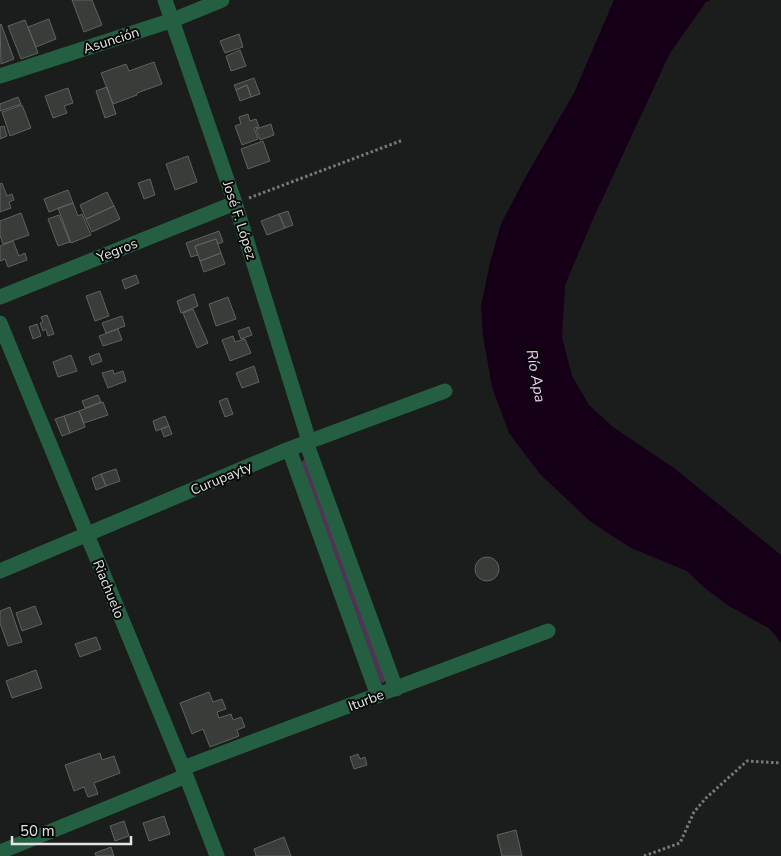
<svg xmlns="http://www.w3.org/2000/svg" width="781" height="856" font-family="'Nunito Sans',sans-serif">
  <rect width="100%" height="100%" fill="#1a1d1b"/>
  <path fill="#543257" d="M304,460H306L386,680L383,683L381,682L301,462Z"/>
  <path fill="#150018" d="M614,0H711L706,2L670,53L593,219L565,285L562,337L572,376L589,405L613,427L674,468L781,555V643L770,629L729,606L706,589L687,571L631,548L591,522L540,474L509,433L492,387L483,336L481,306L490,263L501,224L525,178L574,93Z"/>
  <path fill="#393d3a" stroke="#5e6360" d="M72,0H92L102,25L84,32Z
    M49,19L56,39L36,47L28,27Z
    M25,20L38,53L21,59L8,26Z
    M1,24L14,59L1,64L0,25Z
    M239,34L243,47L225,53L220,41Z
    M240,50L246,66L231,71L226,56Z
    M154,62L162,84L137,93V95L113,104L101,73L126,64L129,71Z
    M254,78L260,94L251,97L247,85L236,90L234,85Z
    M247,85L251,97L240,101L236,90Z
    M107,87L116,114L105,118L96,91Z
    M68,88L73,103L64,106L67,113L53,118L45,96Z
    M18,97L21,104L0,111V104Z
    M22,105L31,128L10,136L2,112Z
    M248,114L250,121L256,119L259,127L254,128L258,139L242,145L235,126L241,124L239,117Z
    M271,124L274,135L260,140L256,129Z
    M4,126L7,136L0,139V127Z
    M263,141L270,161L248,169L241,149Z
    M188,156L197,182L175,190L166,164Z
    M150,179L155,195L144,199L138,183Z
    M2,183L7,196L12,194L14,200L9,202L11,208L0,212V184Z
    M68,190L73,203L49,212L44,199Z
    M107,192L114,206L86,219L80,205Z
    M73,203L78,216L82,214L91,235L71,243L58,208Z
    M114,206L120,219L92,232L86,219Z
    M288,211L293,225L285,228L279,214Z
    M21,213L29,235L3,244L0,235V221Z
    M279,214L285,228L267,235L261,221Z
    M59,215L70,242L58,246L48,219Z
    M219,231L223,242L218,244L216,239L195,246L198,255L191,257L186,243Z
    M216,239L221,253L200,261L195,246Z
    M13,241L19,256L25,253L27,260L8,267L5,259L0,261V246Z
    M221,253L225,264L204,272L200,261Z
    M136,275L139,283L125,289L122,280Z
    M100,291L109,316L95,321L86,296Z
    M194,294L198,306L181,313L177,301Z
    M228,297L236,319L216,326L209,304Z
    M193,309L208,343L197,348L183,313Z
    M47,315L54,334L48,336L46,329L43,331L40,323L43,322L41,317Z
    M122,316L125,326L106,333L102,323Z
    M37,324L41,336L33,339L29,327Z
    M249,327L252,335L241,339L238,331Z
    M118,329L122,340L103,346L99,336Z
    M233,336L235,342L245,339L251,353L230,361L222,340Z
    M99,353L102,361L92,365L89,357Z
    M71,355L77,371L58,377L53,362Z
    M254,366L259,382L242,388L236,373Z
    M113,370L114,374L123,371L126,381L108,388L102,373Z
    M98,395L101,402L85,408L82,401Z
    M227,398L233,414L225,417L219,401Z
    M103,402L108,415L84,423L79,411Z
    M79,411L85,427L70,433L64,416Z
    M64,416L70,433L62,436L55,419Z
    M165,416L169,426L156,431L153,421Z
    M169,426L172,434L164,437L161,429Z
    M116,469L120,481L106,486L101,474Z
    M101,474L106,486L96,490L92,478Z
    M475 569a12 12 0 1 1 24 0a12 12 0 1 1-24 0Z
    M35,606L42,624L22,631L16,613Z
    M10,607L22,642L8,646L0,623V611Z
    M96,637L101,649L80,657L75,644Z
    M36,670L42,688L12,698L6,681Z
    M209,692L213,702L222,699L226,709L217,712L219,718L231,714L233,720L241,717L245,727L237,730L239,736L210,747L203,729L192,734L180,703Z
    M100,753L102,760L114,756L120,773L94,783L98,794L88,797L84,787L74,791L65,765Z
    M358,754L360,759L365,757L367,765L354,769L350,757Z
    M164,816L170,834L149,841L143,823Z
    M124,821L129,836L115,841L110,826Z
    M516,830L522,856H502L497,835Z
    M284,837L291,856H256L254,849Z
    M111,847L114,856H96L95,853Z"/>
  <g fill="none" stroke-linecap="round" stroke-linejoin="round">
    <path stroke="#787a79" stroke-width="3" stroke-dasharray="2.5 2.5" stroke-linecap="butt" d="M249,198L403,140
      M644,856L680,843L694,812L706,798L747,761L781,763"/>
    <path stroke="#255f42" stroke-width="15" d="M165,0L235,203L309,441
      M0,76L173,20L222,0
      M0,297L235,203
      M0,323L183,768L217,856
      M306,442L396,689
      M289,449L378,696
      M0,571L289,449L445,391
      M183,768L548,631
      M0,852L186,776"/>
  </g>
  <g text-anchor="middle" stroke-width="4" stroke-linejoin="round" paint-order="stroke">
    <g font-size="14" fill="#e3e5e4" stroke="#060707">
      <text transform="translate(111 40) rotate(-18)" y="5">Asunción</text>
      <text transform="translate(240 220) rotate(72)" y="5">José F. López</text>
      <text transform="translate(117 250) rotate(-22)" y="5">Yegros</text>
      <text transform="translate(221 478) rotate(-23)" y="5">Curupayty</text>
      <text transform="translate(109 589) rotate(68)" y="5">Riachuelo</text>
      <text transform="translate(366 700) rotate(-21)" y="5">Iturbe</text>
    </g>
    <g font-size="15" font-style="italic" fill="#f7c8fa" stroke="#060707">
      <text transform="translate(536 376) rotate(80)" y="5">Río Apa</text>
    </g>
  </g>
  <path d="M12 836v8h119v-8" fill="none" stroke="#e3e5e4" stroke-width="2.5"/>
  <text x="20" y="836" font-size="15" fill="#e3e5e4" stroke="#060707" stroke-width="4" paint-order="stroke">50 m</text>
</svg>
